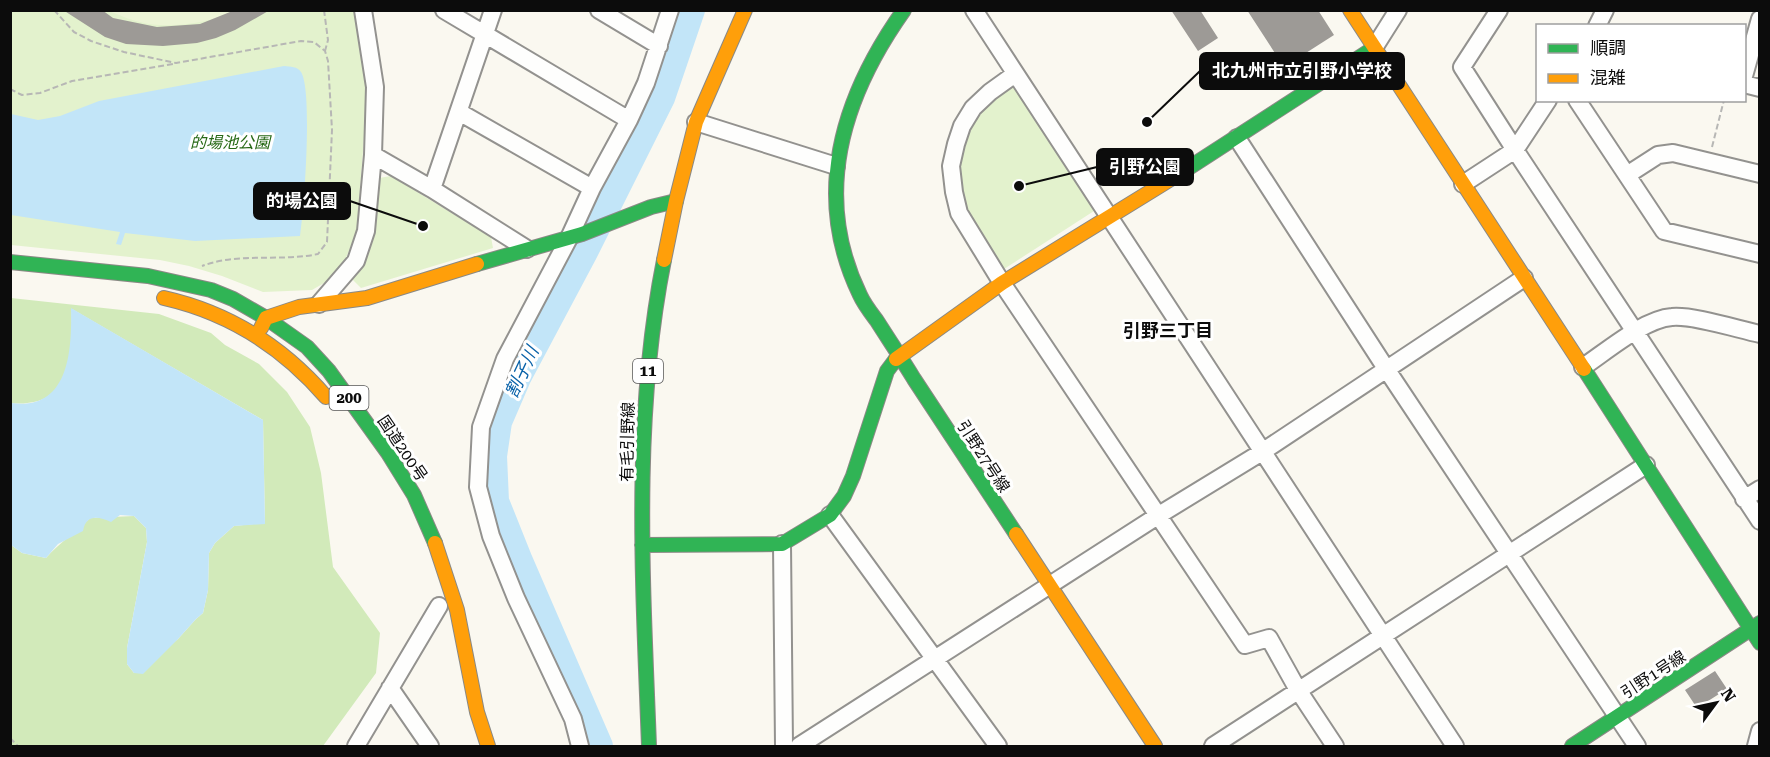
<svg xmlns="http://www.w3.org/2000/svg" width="1770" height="757" font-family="'Roboto Serif','Noto Sans JP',serif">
  <rect width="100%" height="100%" fill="#faf8f0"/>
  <path fill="#e3f2cd" d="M10,11H358L368,84L357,231L344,263L331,279L312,290L263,292L222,276L189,266L160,260L11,245Z
    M1008,88H1014L1094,211L1004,269C989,247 969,223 962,197C955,172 963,137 977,116C984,105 998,96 1008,88Z
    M391,176L491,237L493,248L361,288L352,279L367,255L375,215L379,178Z"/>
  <path fill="#d2eaba" d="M11,298L159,314L211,333L225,345L259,364L287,392L310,427L321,473L333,567L380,633L376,673L323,746H11V545L22,553L46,558C59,543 76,532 90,518L134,516L146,528L147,542L127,648V664L134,673L178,639L196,619L203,613L208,590L209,553L215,543L234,526L265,523L263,420L72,309C71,319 73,331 72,342C70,356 65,380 55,391C45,402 24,405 11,403Z"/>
  <path fill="#edf5d7" d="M108,11H233C210,24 165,29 140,22C129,20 119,14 108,11Z"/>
  <path fill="#c2e5f8" d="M284,66C291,67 297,66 301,72C313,91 304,209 300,236L195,241L125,233L121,245L116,244L120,232L11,215V114L38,120L60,116L99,101Z
    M71,308L263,420L265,524L234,526L215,543L209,553L208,590L203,613L196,619L178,639L143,674L134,673L127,664V648L147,542L146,528L134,516L120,515L111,522C98,516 86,514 83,531L58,544L46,558L22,553L11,545V403C69,411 72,351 71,308Z"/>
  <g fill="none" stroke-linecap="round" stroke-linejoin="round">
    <path stroke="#c2e5f8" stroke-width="26" d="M600,746L520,561L496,501L494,456L499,422L518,378L584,254L662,98L692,10"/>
  </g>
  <path fill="#9d9a96" d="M63,10H102L113,18L157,27L200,24L235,10H270L235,30L216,38L197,43L163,46L126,44L105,37Z
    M1171,10H1200L1218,38L1198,51Z
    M1247,10H1318L1334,35L1284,67Z
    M1715,671L1727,689L1697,708L1685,690Z"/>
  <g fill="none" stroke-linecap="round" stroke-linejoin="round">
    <defs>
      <path id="street" d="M444,10L629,120
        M599,10L659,46
        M974,10L1455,746
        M1499,10L1462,67L1515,150L1760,521
        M1597,26L1605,10
        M1374,48L1398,10
        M1015,74L990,92L973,108L962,126L956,144L951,166L954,192L959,213L1002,283L1245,645L1269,638L1298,690L1335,746
        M1744,76L1760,19
        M1744,84L1760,88
        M1577,100L1664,231L1760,254
        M459,112L592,188
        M696,122L836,166
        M1237,138L1387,370L1637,746
        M373,155L432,189L527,249
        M1627,175L1658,155L1673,153L1760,174
        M1463,184L1515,150L1548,100
        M432,189L493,10
        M319,304L356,261L366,231L373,155L375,87L363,10
        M1583,367C1607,351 1644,319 1672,317C1693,315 1737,329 1760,334
        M1744,499L1760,489
        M830,515L998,746
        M782,544L784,746
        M390,688L430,746
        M356,746L439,606
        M580,746L573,719L516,598L491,536L478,487L481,427L505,359L569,238L592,188L629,120L646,83L670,10
        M799,746L1159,515L1262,452L1524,278
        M1213,746L1646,465
        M1756,746L1760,731"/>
      <path id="fast" d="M904,10C843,96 811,194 860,295C864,304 871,313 877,321C889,340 902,359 914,379C948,430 982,482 1016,534
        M1187,169L1374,48
        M10,262L148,276L211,290L233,299L266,318L307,347L329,371L388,453L414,495L435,543
        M477,264L582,234L651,207L676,201
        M1584,369L1760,643
        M642,545L782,544L830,515L844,496L853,476L887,371L896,359
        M649,746C643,584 632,420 664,260
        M1572,746L1760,623"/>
      <path id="slow" d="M1350,10L1584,369
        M664,260L676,201L696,122L745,10
        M164,298C230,313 282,346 326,397
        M261,328L266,318L299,307L367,298L477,264
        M896,359L1002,283L1187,169
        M1016,534L1155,746
        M435,543L457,610L477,712L488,746"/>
    </defs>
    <use href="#street" stroke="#93928f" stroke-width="20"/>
    <use href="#fast" stroke="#8a8985" stroke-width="16"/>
    <use href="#slow" stroke="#8a8985" stroke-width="16"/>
    <path stroke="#b7b7b5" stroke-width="2" stroke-dasharray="6 3" stroke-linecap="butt" d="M54,10L74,32L91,41L124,52L176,63L301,41L314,42L325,51L328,61L332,130L327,242L318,254C280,262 239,252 202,266
      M324,10L328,40L325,51
      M10,89L22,95L40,93L72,81L173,64
      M1712,147L1724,100
      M10,738L18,746"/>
    <use href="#street" stroke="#fefefd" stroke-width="16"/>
    <use href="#fast" stroke="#30b455" stroke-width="14"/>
    <use href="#slow" stroke="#ff9f0a" stroke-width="14"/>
  </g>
  <g text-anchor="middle" stroke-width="6" stroke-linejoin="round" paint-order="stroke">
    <g fill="#fff" stroke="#555" stroke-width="1.5">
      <rect x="633" y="359" width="30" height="24" rx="4.5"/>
      <rect x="329.5" y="386" width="39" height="24" rx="4.5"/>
    </g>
    <g font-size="15" font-weight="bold" fill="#0c0c0c">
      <text x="648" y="376">11</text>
      <text x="349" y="403">200</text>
    </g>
    <g font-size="16" font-style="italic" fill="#276916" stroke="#fff">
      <text x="230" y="148">的場池公園</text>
    </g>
    <g font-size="16" fill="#0c0c0c" stroke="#fff">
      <text transform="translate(627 442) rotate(-89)" y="6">有毛引野線</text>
      <text transform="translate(403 448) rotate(56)" y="6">国道200号</text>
      <text transform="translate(984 456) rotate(57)" y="6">引野27号線</text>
      <text transform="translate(1653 674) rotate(-33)" y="6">引野1号線</text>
    </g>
    <g font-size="18" font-weight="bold" fill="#0c0c0c" stroke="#fff">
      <text x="1168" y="337">引野三丁目</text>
    </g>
    <g font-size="18" font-style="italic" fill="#0a63a9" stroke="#fff">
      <text transform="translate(522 372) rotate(-65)" y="6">割子川</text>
    </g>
  </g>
  <path fill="none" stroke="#0c0c0c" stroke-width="2" d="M1147 122L1200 71M1019 186L1097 167M423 226L350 201"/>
  <g fill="#0c0c0c" stroke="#fff" stroke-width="2">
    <circle cx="1147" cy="122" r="6"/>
    <circle cx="1019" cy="186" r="6"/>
    <circle cx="423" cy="226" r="6"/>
  </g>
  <g fill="#0c0c0c" stroke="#0c0c0c" stroke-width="2">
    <rect x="1200" y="53" width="204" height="36" rx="6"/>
    <rect x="1097" y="149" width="96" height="36" rx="6"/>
    <rect x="254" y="183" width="96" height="36" rx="6"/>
  </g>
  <g font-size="18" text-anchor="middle" font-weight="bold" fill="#fff">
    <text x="1302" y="77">北九州市立引野小学校</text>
    <text x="1145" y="173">引野公園</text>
    <text x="302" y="207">的場公園</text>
  </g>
  <rect width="1770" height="757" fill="none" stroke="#0c0c0c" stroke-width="24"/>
  <rect x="1536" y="24" width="210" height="78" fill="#ffffff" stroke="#9e9e9e" stroke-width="1.5"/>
  <rect x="1548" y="44" width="30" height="9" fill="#30b455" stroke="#9e9e9e" stroke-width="1.5"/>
  <text x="1590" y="54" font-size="18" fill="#0c0c0c">順調</text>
  <rect x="1548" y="74" width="30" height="9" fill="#ff9f0a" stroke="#9e9e9e" stroke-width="1.5"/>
  <text x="1590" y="84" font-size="18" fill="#0c0c0c">混雑</text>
  <g transform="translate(1716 703) rotate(57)" stroke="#ffffff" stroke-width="4.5" paint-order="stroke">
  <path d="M0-4.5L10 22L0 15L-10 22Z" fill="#0c0c0c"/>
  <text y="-9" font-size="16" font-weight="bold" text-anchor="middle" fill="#0c0c0c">N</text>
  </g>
</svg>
